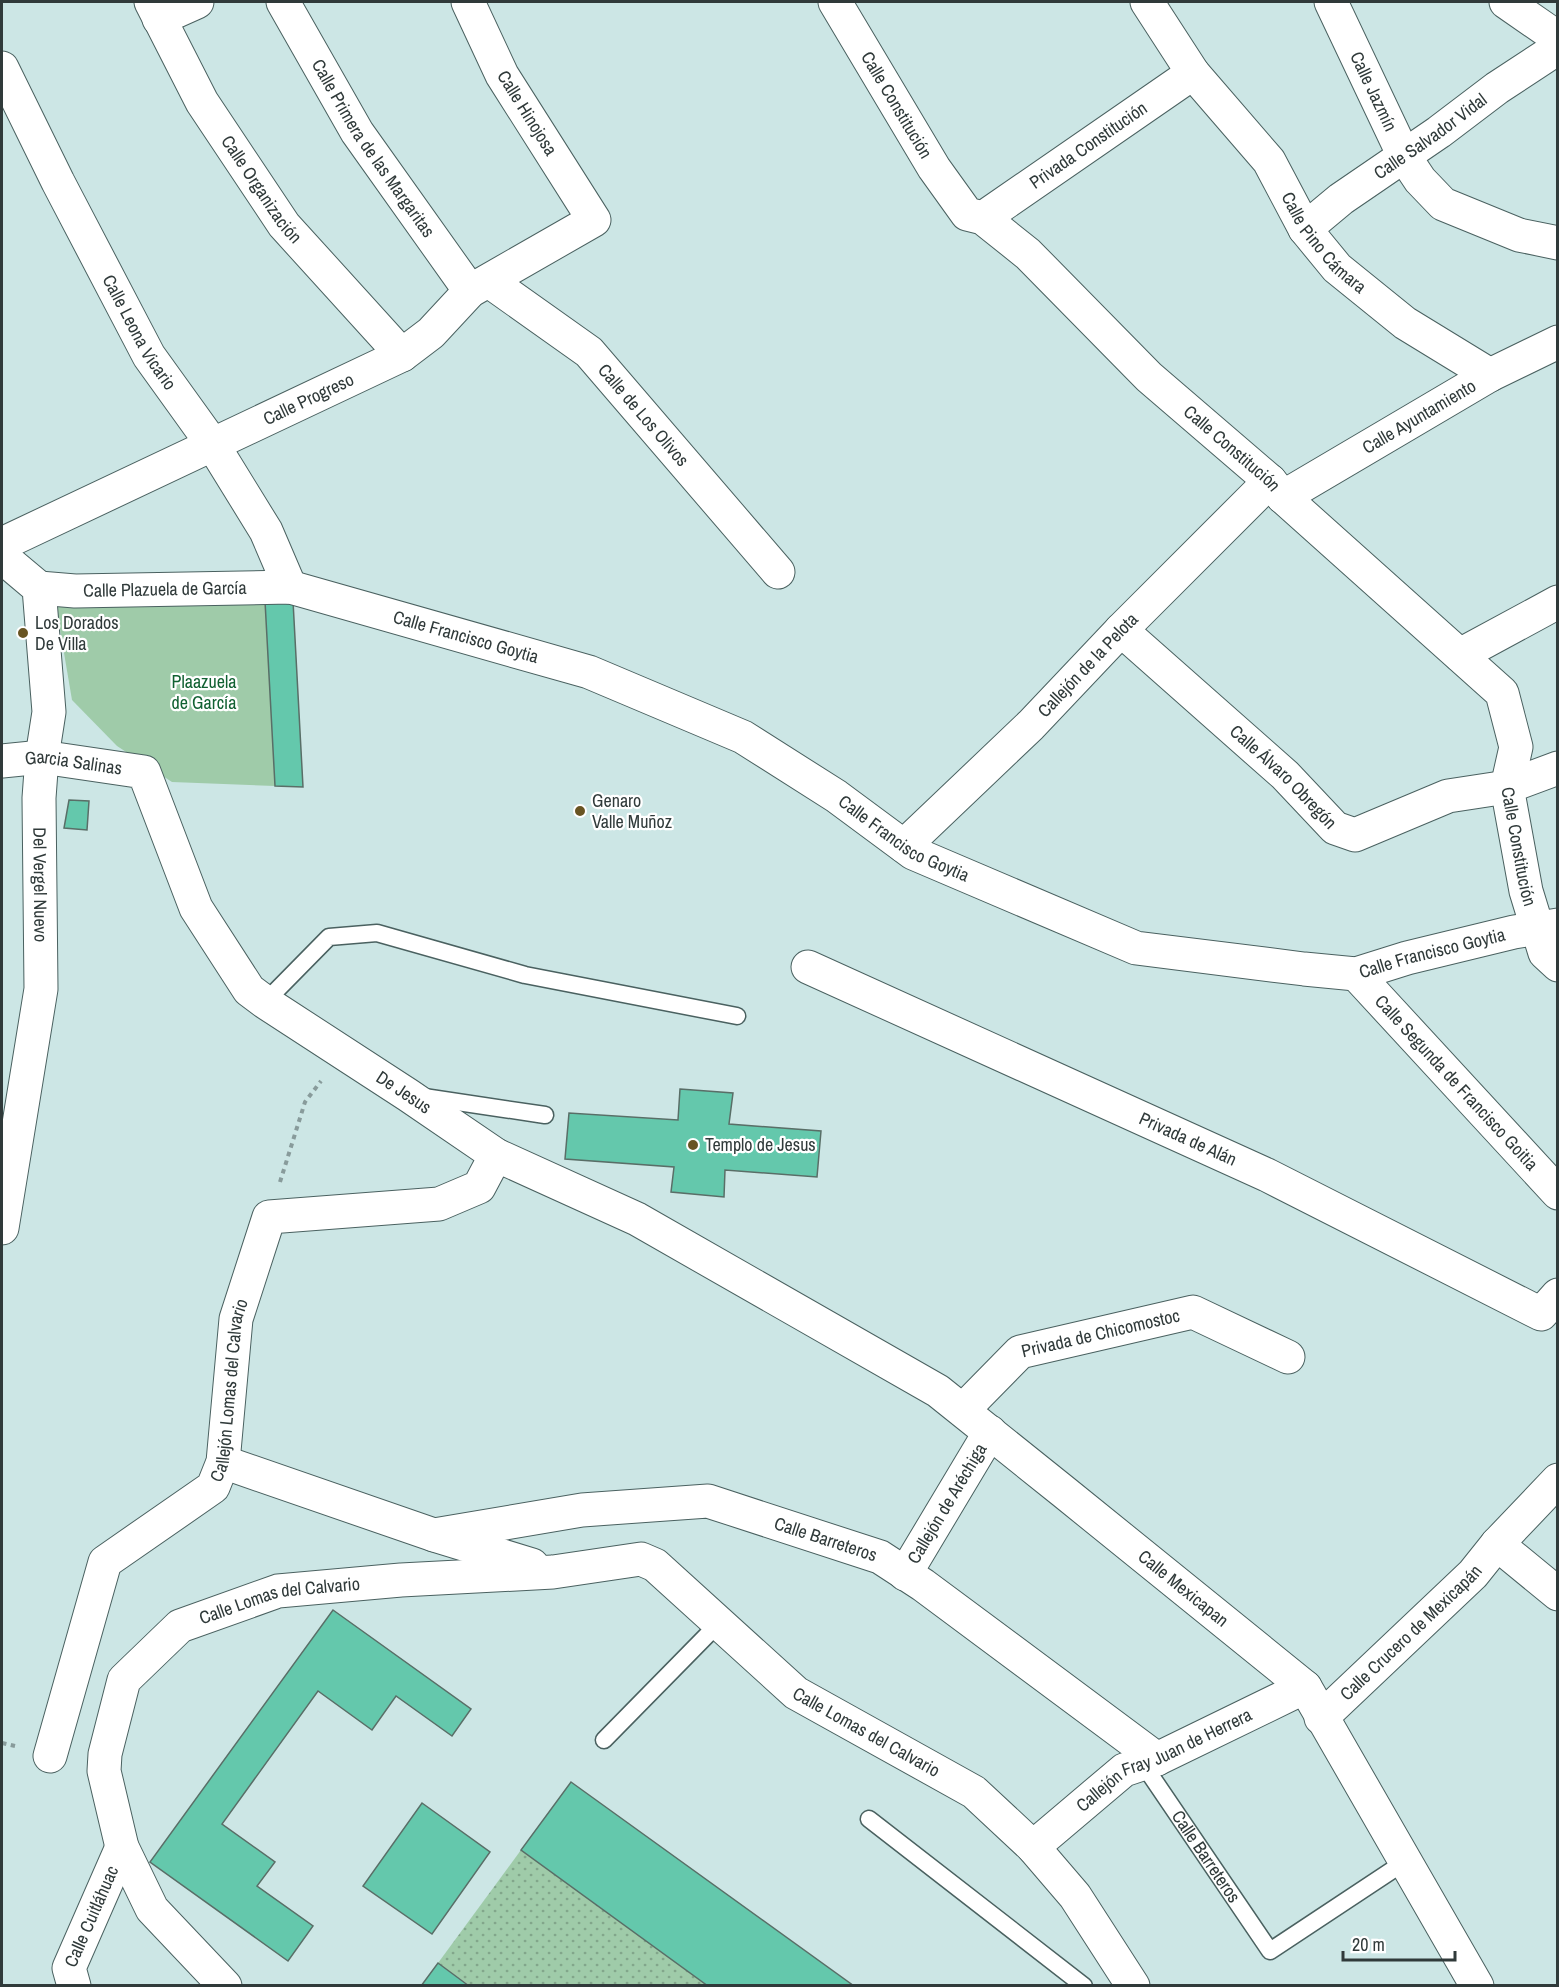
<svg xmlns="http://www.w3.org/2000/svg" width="1559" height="1987" font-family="'Archivo Narrow',sans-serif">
  <defs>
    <pattern id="garden-dots" width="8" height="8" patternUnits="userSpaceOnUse" patternTransform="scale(1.5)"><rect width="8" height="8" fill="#9fcba9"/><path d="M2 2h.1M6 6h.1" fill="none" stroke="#82a68b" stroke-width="1.8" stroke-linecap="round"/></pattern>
  </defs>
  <rect width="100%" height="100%" fill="#cce6e5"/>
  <path fill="#9fcba9" d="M55,600L293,601L303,787L172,782L117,746L72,700Z"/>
  <path fill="url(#garden-dots)" d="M521,1850L708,1985H469L438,1963Z"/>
  <path fill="#64c8ac" stroke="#596e67" stroke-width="1.5" d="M265,601H293L303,787L275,786Z
    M69,800L89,801L87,830L64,828Z
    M680,1089L733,1093L729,1124L821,1131L817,1177L725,1170L724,1197L671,1192L674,1167L565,1159L569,1113L678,1120Z
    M333,1610L471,1709L452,1736L396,1696L372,1730L318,1691L222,1824L275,1862L257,1886L313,1926L288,1961L150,1862Z
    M571,1782L854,1986H708L521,1850Z
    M422,1803L490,1852L432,1934L363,1886Z
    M438,1963L469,1986H421Z"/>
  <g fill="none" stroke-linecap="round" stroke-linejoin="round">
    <defs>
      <g id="lane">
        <path d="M265,1002L329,937L377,933L525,975L737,1016"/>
        <path d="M424,1097L545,1115"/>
        <path d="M604,1740L719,1623"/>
        <path id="s1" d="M1143,1764L1270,1951L1406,1861"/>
        <path d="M869,1819L1084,1986"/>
      </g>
      <g id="street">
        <path id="s2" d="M151,2L202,102L284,225L402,355"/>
        <path id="s3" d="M283,2L357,132L470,291"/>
        <path id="s4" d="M835,2L934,168L967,214L983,218L1028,254L1149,377L1270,481L1283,497L1502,693L1516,747L1507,787L1526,891L1545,953L1558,965"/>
        <path id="s5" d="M1147,2L1193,73L1269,161L1305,229L1337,268L1405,323L1490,375"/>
        <path id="s6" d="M1331,2L1404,156L1420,180L1443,204L1519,235L1558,243"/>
        <path d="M1506,2L1558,38"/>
        <path d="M159,19L197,2"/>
        <path id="s7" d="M2,68L58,182L149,356L213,445L266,531L290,587"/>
        <path id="s8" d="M983,218L1193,73"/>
        <path id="s9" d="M1305,229L1341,199L1439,132L1497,88L1558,48"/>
        <path id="s10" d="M489,281L589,352L778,572"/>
        <path id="s11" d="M1283,497L1490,375L1558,342"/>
        <path id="s12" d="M2,544L402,355L431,333L470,291L594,220L502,75L468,2"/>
        <path id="s13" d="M2,557L39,588L49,712L42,757L39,798L41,989L2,1228"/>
        <path id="s14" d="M39,588L75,591L290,587L589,672L743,737L836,796L913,853L1136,948L1304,969L1356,974L1407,958L1514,932L1558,925"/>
        <path id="s15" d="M1121,630L1285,775L1335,828L1355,835L1448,796L1507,787L1558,768"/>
        <path d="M1460,655L1558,602"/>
        <path id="s16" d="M2,761L42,757L144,772L196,908L249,990L265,1002L408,1095L496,1155L637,1219L938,1391L1064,1492L1305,1687L1477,1986"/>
        <path id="s17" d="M904,846L1031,725L1121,630L1270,481"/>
        <path id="s18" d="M808,967L1267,1175L1541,1314L1558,1295"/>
        <path id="s19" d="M1356,974L1558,1193"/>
        <path id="s20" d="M963,1410L1020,1352L1193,1312L1288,1357"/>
        <path d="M223,1462L434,1535L532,1565"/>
        <path id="s21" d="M434,1535L582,1510L708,1501L880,1557L923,1585L1157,1759"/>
        <path d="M1497,1544L1558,1594"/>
        <path id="s22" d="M905,1574L990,1432"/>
        <path id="s23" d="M1321,1718L1473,1574L1497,1544L1558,1480"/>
        <path id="s24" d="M50,1756L105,1562L213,1487L223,1462L236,1319L269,1217L439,1204L479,1187L496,1155"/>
        <path id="s25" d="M1033,1847L1124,1770L1157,1759L1305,1687"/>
        <path id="s26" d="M74,1986L69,1968L122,1847"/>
        <path id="s27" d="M225,1986L152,1909L122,1847L104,1771L105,1754L124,1680L180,1626L278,1591L401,1580L553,1572L641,1559L655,1565L796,1693L974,1792L1033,1847L1075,1896L1133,1986"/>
      </g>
    </defs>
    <use href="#lane" stroke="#4a6160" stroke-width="19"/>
    <use href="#street" stroke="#4a6160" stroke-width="35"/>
    <path stroke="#889b9b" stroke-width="4" stroke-dasharray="4.5 4.5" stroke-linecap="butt" d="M280,1182L305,1102L321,1081
      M2,1743L15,1746"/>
    <use href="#lane" stroke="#fff" stroke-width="16"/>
    <use href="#street" stroke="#fff" stroke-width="33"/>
  </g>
  <g fill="#685422" stroke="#fff" stroke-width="2">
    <circle cx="23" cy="633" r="6"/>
    <circle cx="580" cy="811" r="6"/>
    <circle cx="693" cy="1145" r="6"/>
  </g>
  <g text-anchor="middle" stroke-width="4.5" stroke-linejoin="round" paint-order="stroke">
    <g font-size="18" fill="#303a3a" stroke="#fff">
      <text dy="6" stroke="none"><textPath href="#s6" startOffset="99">Calle Jazmín</textPath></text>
      <text dy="6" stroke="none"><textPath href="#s4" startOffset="120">Calle Constitución</textPath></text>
      <text transform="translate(527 113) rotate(58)" y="6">Calle Hinojosa</text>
      <text dy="6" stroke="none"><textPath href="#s9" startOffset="156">Calle Salvador Vidal</textPath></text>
      <text dy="6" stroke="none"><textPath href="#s8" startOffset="128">Privada Constitución</textPath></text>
      <text dy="6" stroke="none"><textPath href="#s3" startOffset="172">Calle Primera de las Margaritas</textPath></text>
      <text dy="6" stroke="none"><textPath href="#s2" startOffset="218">Calle Organización</textPath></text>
      <text dy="6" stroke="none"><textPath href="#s5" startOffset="300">Calle Pino Cámara</textPath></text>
      <text dy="6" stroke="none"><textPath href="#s7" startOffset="298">Calle Leona Vicario</textPath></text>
      <text dy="6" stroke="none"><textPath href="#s12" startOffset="339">Calle Progreso</textPath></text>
      <text dy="6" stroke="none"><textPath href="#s10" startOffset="206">Calle de Los Olivos</textPath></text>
      <text dy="6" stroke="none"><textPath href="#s11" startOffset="158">Calle Ayuntamiento</textPath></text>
      <text dy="6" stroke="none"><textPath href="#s4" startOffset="606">Calle Constitución</textPath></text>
      <text dy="6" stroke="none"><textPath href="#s14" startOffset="126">Calle Plazuela de García</textPath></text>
      <text dy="6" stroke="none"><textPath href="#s14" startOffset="434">Calle Francisco Goytia</textPath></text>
      <text dy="6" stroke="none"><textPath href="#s17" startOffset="258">Callejón de la Pelota</textPath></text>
      <text dy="6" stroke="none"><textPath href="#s16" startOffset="72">Garcia Salinas</textPath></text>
      <text dy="6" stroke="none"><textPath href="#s15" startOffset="219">Calle Álvaro Obregón</textPath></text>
      <text dy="6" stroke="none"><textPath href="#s14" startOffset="920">Calle Francisco Goytia</textPath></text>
      <text dy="6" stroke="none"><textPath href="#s4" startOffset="1128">Calle Constitución</textPath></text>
      <text dy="6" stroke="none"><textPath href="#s13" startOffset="346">Del Vergel Nuevo</textPath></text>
      <text dy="6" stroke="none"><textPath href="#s14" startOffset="1478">Calle Francisco Goytia</textPath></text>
      <text dy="6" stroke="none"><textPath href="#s19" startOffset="148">Calle Segunda de Francisco Goitia</textPath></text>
      <text dy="6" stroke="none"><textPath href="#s16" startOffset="572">De Jesus</textPath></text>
      <text dy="6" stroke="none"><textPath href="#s18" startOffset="417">Privada de Alán</textPath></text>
      <text dy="6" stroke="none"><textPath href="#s20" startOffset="164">Privada de Chicomostoc</textPath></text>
      <text dy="6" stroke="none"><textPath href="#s24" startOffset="432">Callejón Lomas del Calvario</textPath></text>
      <text dy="6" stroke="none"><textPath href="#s22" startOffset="82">Callejón de Aréchiga</textPath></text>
      <text dy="6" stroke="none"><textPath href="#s21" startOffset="400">Calle Barreteros</textPath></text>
      <text dy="6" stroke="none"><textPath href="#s16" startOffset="1500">Calle Mexicapan</textPath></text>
      <text dy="6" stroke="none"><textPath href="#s27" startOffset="528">Calle Lomas del Calvario</textPath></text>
      <text dy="6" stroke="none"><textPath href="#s23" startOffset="124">Calle Crucero de Mexicapán</textPath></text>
      <text dy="6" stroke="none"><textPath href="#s27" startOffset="1179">Calle Lomas del Calvario</textPath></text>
      <text dy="6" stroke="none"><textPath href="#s25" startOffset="159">Callejón Fray Juan de Herrera</textPath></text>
      <text dy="6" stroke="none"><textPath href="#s1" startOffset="112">Calle Barreteros</textPath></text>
      <text dy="6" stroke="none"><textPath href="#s26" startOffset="75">Calle Cuitláhuac</textPath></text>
    </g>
    <g font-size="18" fill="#303a3a" stroke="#fff" text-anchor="start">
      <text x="35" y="629">Los Dorados<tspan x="35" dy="21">De Villa</tspan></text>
      <text x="592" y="807">Genaro<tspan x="592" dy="21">Valle Muñoz</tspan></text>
      <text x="705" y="1151">Templo de Jesus</text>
    </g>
    <g font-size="18" fill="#116132" stroke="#fff">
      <text x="204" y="688">Plaazuela<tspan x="204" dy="21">de García</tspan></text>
    </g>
  </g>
  <rect width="1559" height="1987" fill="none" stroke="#303a3a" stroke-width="6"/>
  <path d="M1343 1951v9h112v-9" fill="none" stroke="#303a3a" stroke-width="3"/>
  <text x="1352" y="1951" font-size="18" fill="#303a3a" stroke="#ffffff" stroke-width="4.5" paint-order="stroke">20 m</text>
</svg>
